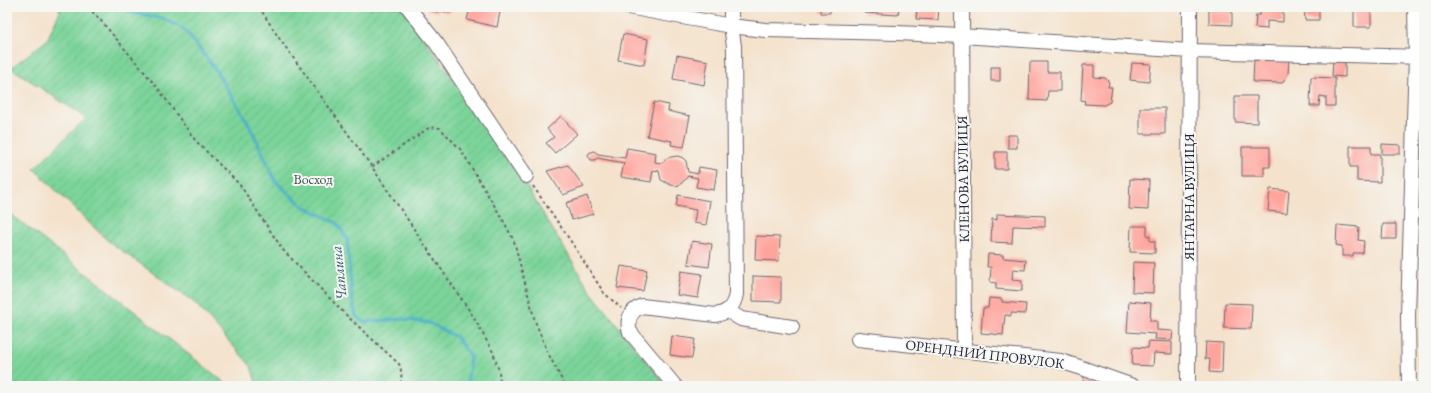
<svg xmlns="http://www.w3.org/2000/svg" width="1431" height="393" font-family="'EB Garamond',serif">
  <defs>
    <pattern id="garden-furrows" width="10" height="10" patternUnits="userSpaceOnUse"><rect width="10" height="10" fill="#7bd49a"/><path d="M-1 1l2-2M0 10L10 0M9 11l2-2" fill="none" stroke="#6ab686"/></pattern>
  </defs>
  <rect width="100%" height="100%" fill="#f6f6f2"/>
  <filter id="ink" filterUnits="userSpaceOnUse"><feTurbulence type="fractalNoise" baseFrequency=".025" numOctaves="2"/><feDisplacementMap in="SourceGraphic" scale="8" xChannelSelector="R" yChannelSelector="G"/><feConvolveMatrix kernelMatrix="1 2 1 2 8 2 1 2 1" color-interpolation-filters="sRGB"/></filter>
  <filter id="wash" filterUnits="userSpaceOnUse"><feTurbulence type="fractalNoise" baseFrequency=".012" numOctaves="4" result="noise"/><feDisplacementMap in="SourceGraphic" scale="16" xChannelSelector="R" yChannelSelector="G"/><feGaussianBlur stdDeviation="0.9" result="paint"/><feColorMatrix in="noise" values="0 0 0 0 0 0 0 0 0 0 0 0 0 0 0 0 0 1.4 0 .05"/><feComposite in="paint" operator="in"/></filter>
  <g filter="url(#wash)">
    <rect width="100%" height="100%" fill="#f4e2cc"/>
    <path fill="url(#garden-furrows)" stroke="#4e7b6a" d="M58,7H402L511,161L591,292L655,372L668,386H257L251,366L195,303L107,240L34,169L86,118L11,68L47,40L60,11Z
      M7,211L229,386H7Z"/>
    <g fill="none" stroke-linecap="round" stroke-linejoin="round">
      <path stroke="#4cb0cb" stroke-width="3" d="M122,7L130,12L165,19L185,30L213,66L249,124L276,182L303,206L337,223L347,239L352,299L356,316L365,322L402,319L429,323L456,337L470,356L469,371L467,383L464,386"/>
    </g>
    <g id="blocks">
      <path fill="#ffa49c" d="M427,7H452L450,13L438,10V12L427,10Z
        M470,7H501L497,27L467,20Z
        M821,7H830V13H821Z
        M865,7H899L898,15L864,13Z
        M917,7H939L938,20L916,19Z
        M1209,7H1232V25L1209,24Z
        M1260,7H1298V11L1283,10V22L1267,21V29L1255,28L1256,15H1260Z
        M1304,7H1319V20H1305Z
        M1366,7H1371V27H1354V8Z
        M623,34L648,39L644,65L618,60Z
        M677,55L708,61L704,85L673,79Z
        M1254,60H1289L1288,74L1282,83L1253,82Z
        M1333,61H1345V77L1332,76Z
        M1030,62H1047V72H1060V91H1048L1047,101L1029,100Z
        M1132,63L1151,64L1149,82L1130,80Z
        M1083,65H1094V77L1105,78L1109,82L1108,87H1112L1110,102L1104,105L1084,104L1085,101L1081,100Z
        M991,67H1000V81H991Z
        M1311,77L1335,78V106H1326V97L1320,96L1319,106H1310Z
        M1235,96H1257V123L1235,122Z
        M654,102L669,105L668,111L690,116L684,147L671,145L672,141L647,136Z
        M1140,108H1165V134H1140Z
        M561,116L577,134L555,153L546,143L554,137L547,129Z
        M1008,135H1017V148H1008Z
        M1382,144L1400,145V154H1382Z
        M1350,146H1371V154H1380V182L1357,181V167H1350Z
        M1242,147H1270V167H1264V176H1242Z
        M627,148L656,153L655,162L661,163L665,159L671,157L678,156L683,158L686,161L688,172L698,174L699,167L717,170L714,190L696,187L698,178L688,176L682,183L677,186L671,185L661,180L659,171L653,170L651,182L621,177L624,163L597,158L595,160H591L588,156L589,153L594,151L598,154L625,158Z
        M995,152H1007V169H995Z
        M568,165L584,187L563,195L547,171Z
        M1130,179L1149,180L1148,210L1129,209Z
        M1270,189L1289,191L1287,213L1268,211Z
        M678,195L710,201L706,225L694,223L696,210L676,206Z
        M587,196L593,214L572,220L566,203Z
        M997,214L1045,216V227L1013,226L1012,243L991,242L992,219L997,220Z
        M1383,224H1396V239H1382Z
        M1337,225L1359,227L1358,240L1364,241L1363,253H1353V256H1342V246L1336,245Z
        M1131,226H1147V236H1150V241H1155V253L1130,252Z
        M756,236L780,237L779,261L755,260Z
        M692,241L712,244L709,267L688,264Z
        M988,254L1003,255V258L1026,260L1025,270L1013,269L1012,280L1022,281V291L996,289V283L990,282L991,267H987Z
        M1133,262L1154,263L1153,293L1132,292Z
        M621,266L647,270L643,291L617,288Z
        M681,271L702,274L698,298L677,295Z
        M753,276L781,277V302L753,301Z
        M989,298L1002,299V302L1026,304L1025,314L1011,313V316L1005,315L1003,335L981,333L983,308H988Z
        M1129,301L1151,303L1150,321H1157V330L1173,331L1172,340L1155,339L1156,334L1127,332Z
        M1225,303L1252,304L1251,329L1224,328Z
        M672,336L695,339L692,358L670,355Z
        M1149,341L1172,342V354L1154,353L1153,366L1132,365L1133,347L1148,348Z
        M1206,342L1223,343L1222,373L1209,372L1210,359H1205Z
        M1085,373L1099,376L1096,386H1082Z"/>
    </g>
  </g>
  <g filter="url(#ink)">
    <use href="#blocks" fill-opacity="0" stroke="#6c656e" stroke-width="1"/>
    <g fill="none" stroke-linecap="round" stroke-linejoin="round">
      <defs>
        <path id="minor" d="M408,7L437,44L526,176
          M628,7L731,26L765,30L897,33L961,36L1190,51L1424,57
          M962,7L964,351
          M728,311L741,319L792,327
          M858,339L1060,361L1079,367L1133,386
          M675,386L630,332C626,320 630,311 642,306L715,315C728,313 734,306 736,294L734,46L731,26V7
          M1188,386L1190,7
          M1409,386L1408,315L1416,56L1415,7"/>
      </defs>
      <use href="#minor" stroke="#6c656e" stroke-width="16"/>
      <path stroke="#6c656e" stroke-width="2" stroke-dasharray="3 3" stroke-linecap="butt" d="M88,7L102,22L157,87L195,140L240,185L283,250L345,314L399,364C402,371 402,378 400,386
        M259,7L279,38L372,167L473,316L493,352L499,371L500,382L499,386
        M372,167L430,127L440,128L461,150L503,220L514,241L535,321L547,351L565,386
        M533,186L570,240L604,293L621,308"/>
      <use href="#minor" stroke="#fff" stroke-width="14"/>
    </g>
  </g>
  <g text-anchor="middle" stroke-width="4" stroke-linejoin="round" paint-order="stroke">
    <g font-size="14" fill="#3d5758" stroke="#f6f6f2">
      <text x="313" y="184">Восход</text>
    </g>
    <g font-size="14" fill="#22223b" stroke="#f6f6f2">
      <text transform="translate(963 179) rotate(-91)" y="5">КЛЕНОВА ВУЛИЦЯ</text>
      <text transform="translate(1189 197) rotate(-90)" y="5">ЯНТАРНА ВУЛИЦЯ</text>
      <text transform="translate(985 354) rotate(7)" y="5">ОРЕНДНИЙ ПРОВУЛОК</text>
    </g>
    <g font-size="15" font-style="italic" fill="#335b75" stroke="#f6f6f2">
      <text transform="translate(339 273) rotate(-96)" y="5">Чаплина</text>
    </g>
  </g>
  <rect width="1431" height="393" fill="none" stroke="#f6f6f2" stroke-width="24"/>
</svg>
